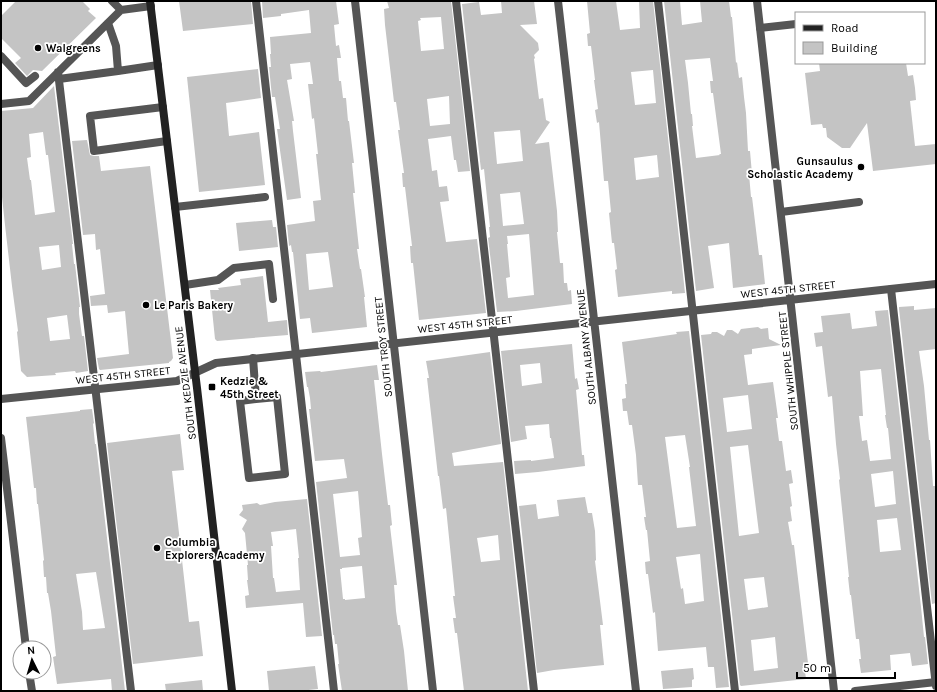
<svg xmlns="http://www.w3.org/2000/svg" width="937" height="692" font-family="Karla,sans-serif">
  <rect width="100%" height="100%" fill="#fff"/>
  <path fill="#c4c4c4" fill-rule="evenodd" d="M16,1H82L90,9L88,11L96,18L42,71L33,70L27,76L15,63L21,58L1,38V16Z
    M179,1H251L253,24L183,31Z
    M262,1H336L339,24L334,25L336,46L339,45L341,58H337L339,81H341L343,98H346L348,121H349L354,163H352L355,193H353L359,249H357L360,269H361L365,297H364L367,327L312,333L310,318L300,319L293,252H292L291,245L289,246L287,225L315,221L313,201L321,200L316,154H318L314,118L312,119L308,84H313L310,62L290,64L292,79L287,80L294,121H292L293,131L301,198L287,200L277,129H280L275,97H272L269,67H271L270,54H271L270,37L311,33L309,10L281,14V16L263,18ZM328,252L333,287L309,290L306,254Z
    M387,1H451L470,171L458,172L456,160H454L451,136L428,139L432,171L437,170L439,187L447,186L449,201L440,202L446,242L477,239L486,313L419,320L413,263H411L410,246H412L405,187H403L402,173H404L398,130H400L396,102H394L385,25L384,9L389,8ZM441,17L444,49L421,51L418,21L421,20L420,18ZM449,96L450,124L430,126L427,99Z
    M501,1H534L537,24L520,25L538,43L539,50L534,55L535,58L534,59L539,99L543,98L546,120L550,122L535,144L549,142L557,211L558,232H557L560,263H563L564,283H567L568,291L571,290L572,304L516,311L497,312L488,238L490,237L489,227H490L484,169L481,170L462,4L479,2L481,15L502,13ZM520,130L523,161L497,164L494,132ZM520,192L524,224L503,226L500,194ZM529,234L534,295L508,298L506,278L510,277L507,244H508L507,236Z
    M587,1H616L620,30L640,28L639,1H653L685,293L672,294V291L618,297L615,270L617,269L614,243H612L609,213L611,212L608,181H604L599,122L597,123L595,110L598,109L594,80H595L591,46H588L587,34L590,33ZM653,70L656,103L635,105L631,72ZM657,155L659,177L636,180L634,158Z
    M664,1H680L682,25L702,22L700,1H729L731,17H732L736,63L737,62L739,78L742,77L744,97L746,113L748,151H750L752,174H749L751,197H752L759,255H762L765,284L733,288L729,243L708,246L714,288L696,291ZM710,58L713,81H710L711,93H713L721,154H719L720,155L696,158L692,126H693L692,114H691L688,83L685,60Z
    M819,63H906L908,76L913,75L915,88L916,100L910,101L915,146L936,144V164L873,171L867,123L850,148H842L827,137L826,128H823L822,124L811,125L805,73L820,71Z
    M258,69L261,98L226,103L229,136L259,132L265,185L199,192L187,77Z
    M54,86L73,244H72L74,264H75L80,307H79V314L82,336H84L88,371L76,373L75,371L55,373L56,375L27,377L21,371L17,332L18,331L12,286L5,225L2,197L1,198V111L33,108ZM43,132L46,155H48L55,212L35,215L31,180H30L27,158L31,157L29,134ZM59,245L61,267L42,270L39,247ZM67,315L70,339L50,341L47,318Z
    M87,140L90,155L94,156H99L101,171L150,166L173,358L171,361L169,362V363L100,370L99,369L97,358L129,354L125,311L108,313L107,305L91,306L90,296L105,294L100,249L96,250L95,234L83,235L72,141Z
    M272,220L273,227H276L278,247L239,251L236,223Z
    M263,276L268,322L287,320L288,335L217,341L215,339L210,290H219L218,288L241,285L240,279Z
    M914,306V310L936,308V349L919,351L924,386L929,440H930L933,486H936V603L932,604L899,309V307Z
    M888,310L921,607L924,637H925L928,664L912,666L910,653L890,655L891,670L861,673L859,659H861L859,639H856L851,595H850L848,577H849L839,480L840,479L836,444L832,396L828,397L822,346L816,347L814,333L823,332L821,316L850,313L852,329L877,326L875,311ZM881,369L886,415H885L887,428H888L891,459L870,461L867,440L862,441L859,416H863L860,371ZM893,471L896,504L875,507L871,474ZM897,518L901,550L880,552L877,520Z
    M758,327L761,329L768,328L769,339L781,345L752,349V354L744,355L748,385L773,382L778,418H776L779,441H782L786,471L791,470L793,483L789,484L792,506L790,507L792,521L788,522L792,545H794L808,663H804L806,679L741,686V685L740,686L701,335L711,334L712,332H717L724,336L727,330H732L738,334L741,329ZM748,395L752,429L727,432L723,398ZM748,445L759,533L739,536L730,447ZM764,577L768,607L748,610L744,579ZM775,637L778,668L754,671L751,640Z
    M689,331L729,687L716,688L714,667H708L706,647L658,651L655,612L653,613L648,574H646L645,562L650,561L647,530H646L644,517H646L642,485H638L636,455L632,425H629L627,411H623L622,399L626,398L625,384H627L622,342L677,334L676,332ZM685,435L690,467H689L696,526L677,528L671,483L665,437ZM700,554L704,601L685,604L683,588L681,589L676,557Z
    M572,344L575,379L577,378L579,389L576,390L582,455H584L585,466L538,472L515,474L514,461L531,460V461L554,458L551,438H550L549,424L525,426L527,439L511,442L501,351ZM540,363L542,383L522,386L520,365Z
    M490,352L501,444L452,453L454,466L503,462L528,691H464L457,633H455L453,618H456L453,596H455L446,508L443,509L439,476H438L427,378H429L426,361ZM498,535L500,560L481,562L477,538Z
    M377,365L379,380H374L382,454L388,505H390L392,525L390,526L397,585H394L396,611L398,625H400L404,651L408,691H342L338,664H339L337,644H335L334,635H333L316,482L347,478L344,459L315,461L309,409H311L310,398L308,387H307L305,372L320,371L321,372ZM358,491L362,537L358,538L360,555L340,557L333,494ZM362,566L365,598L345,600V599H343L340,569H342V568Z
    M92,409L94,423L93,424L95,444H96L125,691H112L111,679L57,684L53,657L56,656L51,611L48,593H47L46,577H44L43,561L44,560L38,504H37L36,488H34L32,470L26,417L80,411V410ZM96,572L105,628L83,630L82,612L76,574Z
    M180,434L184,470L172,471L189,622L199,621L203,656L133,664L107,443Z
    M585,497L588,513H592L595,531L596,560L595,561L603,625H600L604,665L554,670L537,673L519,506L536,504L538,519L559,516L557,500Z
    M307,499L322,636L306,637L303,603L246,608L245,596L249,595L247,580H248L247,565H248L245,533L242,529L247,520L239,515L243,510L242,505L257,503L260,505L275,502ZM296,529L299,558H298L300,590L276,592L274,578H273L271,546H273L271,532Z
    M315,666L318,689L299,691H269L267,671Z
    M693,668L694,679L692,680V687L663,689L661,671Z
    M202,680L203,691H166L165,684Z"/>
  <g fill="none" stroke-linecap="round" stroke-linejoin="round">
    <path stroke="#555" stroke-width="8" d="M112,1L121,10
      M256,1L334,691
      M456,1L534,691
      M658,1L735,691
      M760,28L796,24
      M1,56L26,83L35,76
      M118,71L158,65
      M58,72L131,691
      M59,79L118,71L116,46L108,23
      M1,104L29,101L121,10L151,6
      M163,107L90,116L94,151L167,141
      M175,207L265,197
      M781,212L859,202
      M185,285L218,280L234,268L269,264L273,299
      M891,289L936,686
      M253,358L256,399L277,397L285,474L249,478L240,401L256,399"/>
    <path stroke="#555" stroke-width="8" d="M355,1L433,691
      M558,1L636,691
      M757,1L834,691
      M1,399L177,381L216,363L936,284
      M1,438L26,648
      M29,672L32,691
      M855,691L936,682"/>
    <path stroke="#222" stroke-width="8" d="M150,1L197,388L232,691"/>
  </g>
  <g fill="#000" stroke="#fff" stroke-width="1.5">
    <circle cx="38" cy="48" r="4"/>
    <circle cx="861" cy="167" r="4"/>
    <circle cx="146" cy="305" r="4"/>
    <rect x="208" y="383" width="8" height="8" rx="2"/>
    <circle cx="157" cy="548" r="4"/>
  </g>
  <g text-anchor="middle" stroke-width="3.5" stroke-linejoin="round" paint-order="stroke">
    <g font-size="11" font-weight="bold" fill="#000" stroke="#fff" text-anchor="start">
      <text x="46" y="52">Walgreens</text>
      <text x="853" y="165" text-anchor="end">Gunsaulus<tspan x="853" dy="13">Scholastic Academy</tspan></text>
      <text x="154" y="309">Le Paris Bakery</text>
      <text x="220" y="385">Kedzie &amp;<tspan x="220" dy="13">45th Street</tspan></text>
      <text x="165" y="546">Columbia<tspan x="165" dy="13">Explorers Academy</tspan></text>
    </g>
    <g font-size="11" fill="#000" stroke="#fff">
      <text transform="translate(788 289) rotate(-6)" y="4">WEST 45TH STREET</text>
      <text transform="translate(465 324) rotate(-6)" y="4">WEST 45TH STREET</text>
      <text transform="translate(383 347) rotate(-96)" y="4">SOUTH TROY STREET</text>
      <text transform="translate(586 347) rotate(-96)" y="4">SOUTH ALBANY AVENUE</text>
      <text transform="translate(788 371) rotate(-96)" y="4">SOUTH WHIPPLE STREET</text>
      <text transform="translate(123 375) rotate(-6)" y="4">WEST 45TH STREET</text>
      <text transform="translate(185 383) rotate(-97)" y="4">SOUTH KEDZIE AVENUE</text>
    </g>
  </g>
  <rect width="937" height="692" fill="none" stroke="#000000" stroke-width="4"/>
  <rect x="795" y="12" width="130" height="52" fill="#ffffff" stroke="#999999"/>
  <rect x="803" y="25" width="20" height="6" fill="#222222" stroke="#999999"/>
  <text x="831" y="32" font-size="12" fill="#000000">Road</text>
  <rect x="803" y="42" width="20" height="12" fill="#c4c4c4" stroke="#999999"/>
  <text x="831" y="52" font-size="12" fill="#000000">Building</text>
  <g transform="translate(32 660) rotate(355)"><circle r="19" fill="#ffffff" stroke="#999999"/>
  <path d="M0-3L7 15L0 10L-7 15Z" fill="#000000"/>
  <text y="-6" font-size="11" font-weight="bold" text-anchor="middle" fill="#000000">N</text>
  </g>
  <path d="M797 672v6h98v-6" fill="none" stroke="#000000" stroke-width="2"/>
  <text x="803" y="672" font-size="12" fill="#000000" stroke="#ffffff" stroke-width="3" paint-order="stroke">50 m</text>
</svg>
